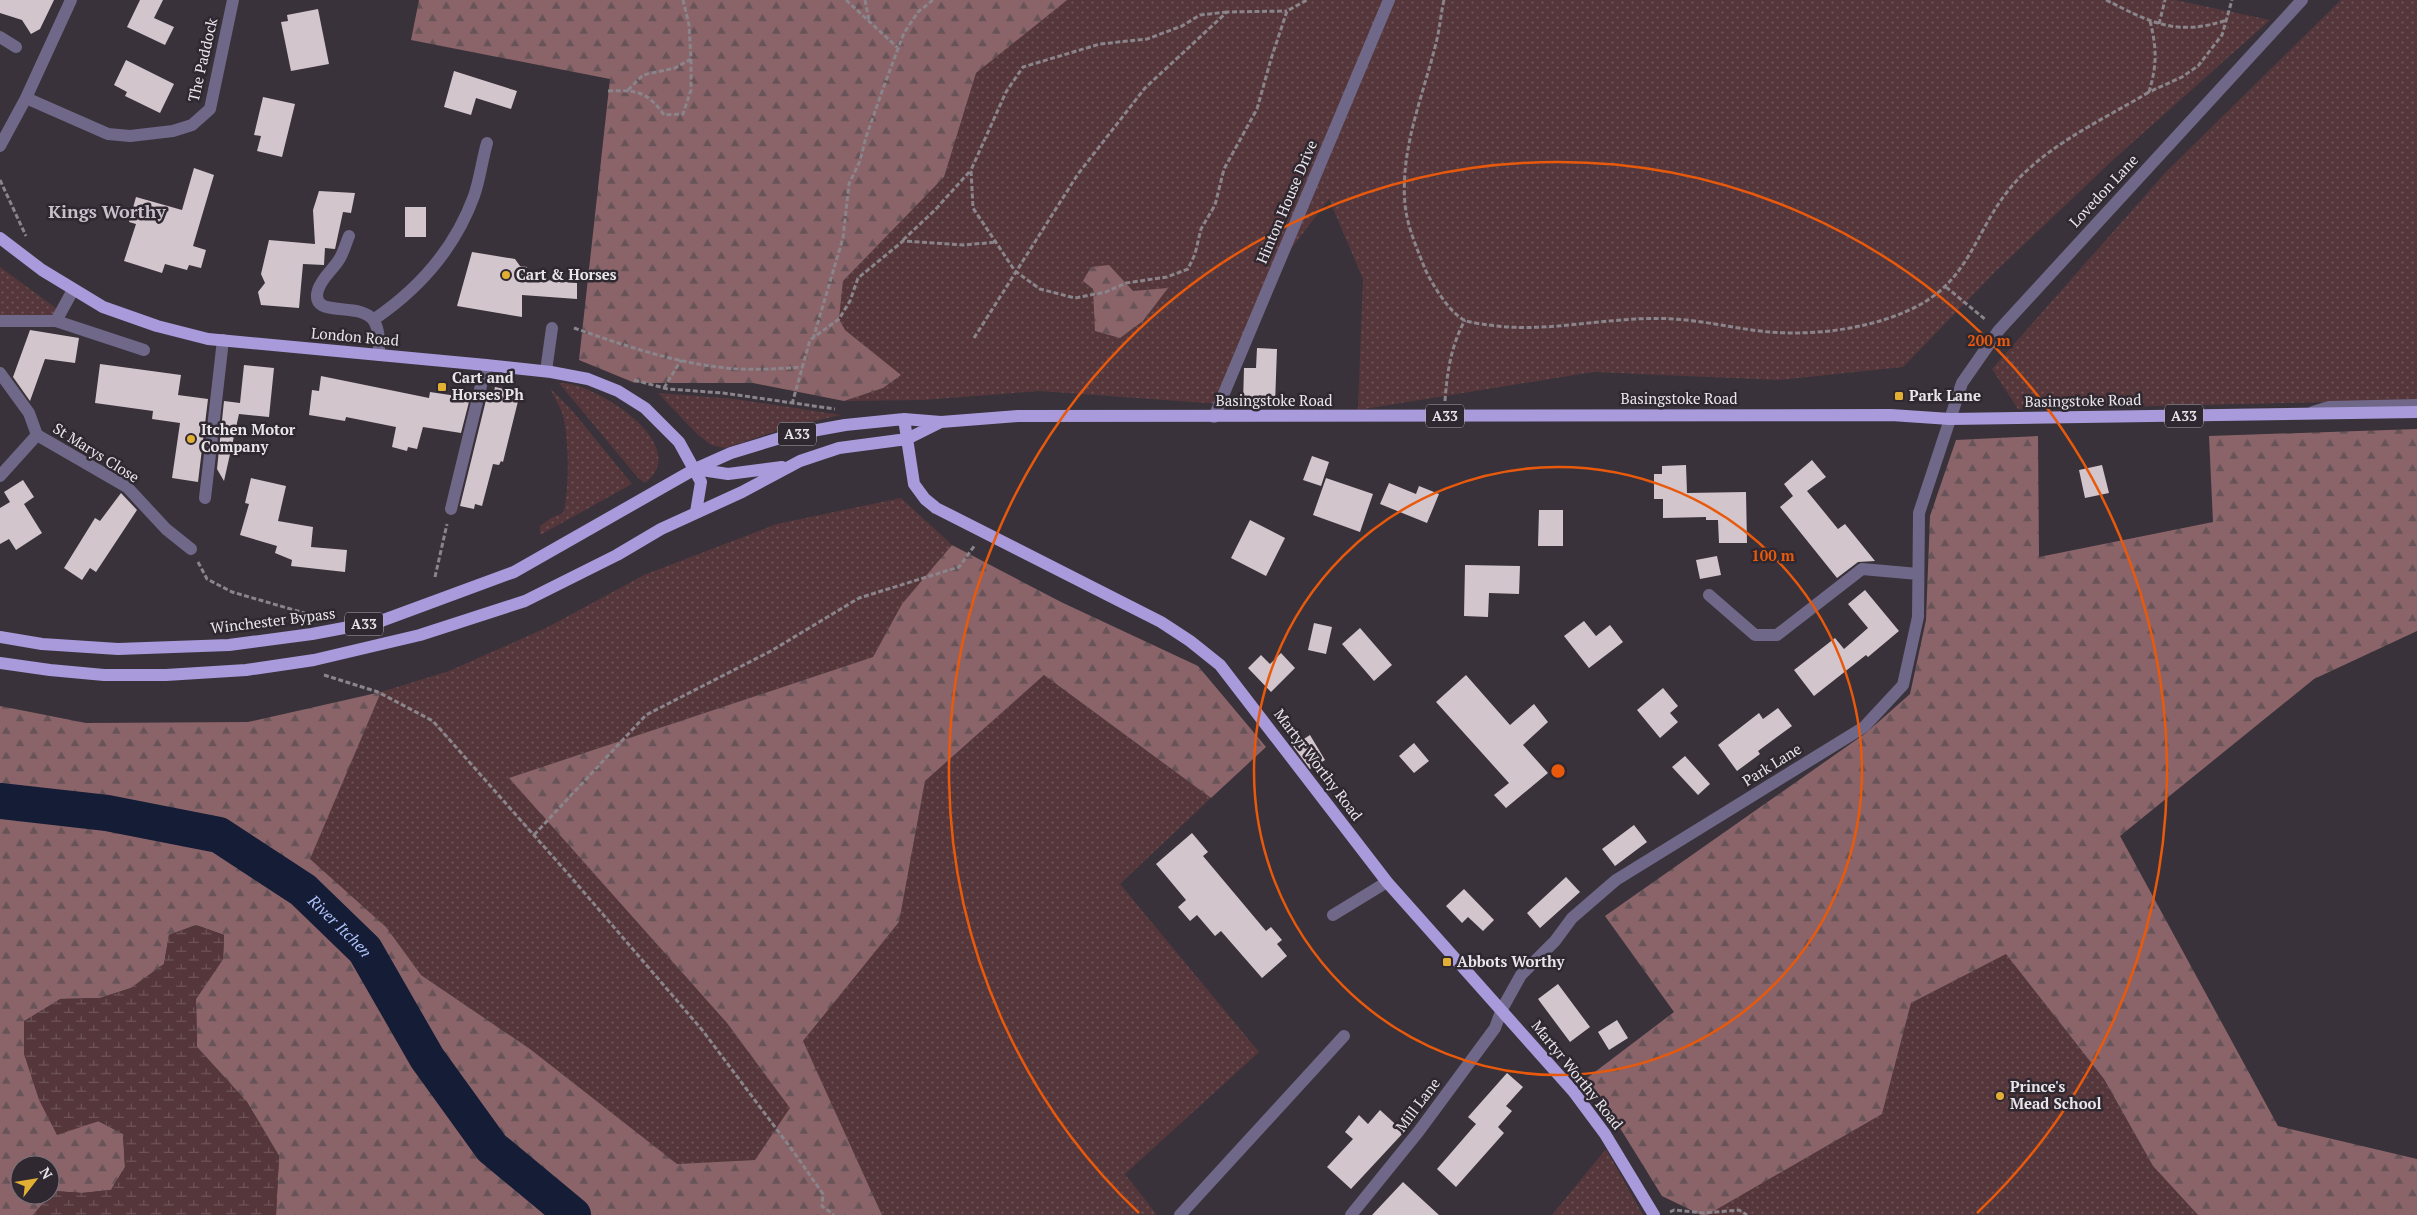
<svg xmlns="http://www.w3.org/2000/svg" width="2417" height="1215" font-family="'PT Serif',serif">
  <defs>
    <pattern id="grass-dots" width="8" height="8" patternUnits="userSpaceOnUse" patternTransform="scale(1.25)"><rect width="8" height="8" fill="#55373b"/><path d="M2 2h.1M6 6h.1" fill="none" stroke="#6e5458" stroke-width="1.8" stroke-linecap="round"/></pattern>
    <pattern id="forest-firs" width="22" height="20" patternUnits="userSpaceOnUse" patternTransform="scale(1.25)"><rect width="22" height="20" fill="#8b6469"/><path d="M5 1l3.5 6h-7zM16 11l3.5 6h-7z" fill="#685458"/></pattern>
    <pattern id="wetland-marsh" width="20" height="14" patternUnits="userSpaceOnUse" patternTransform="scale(1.25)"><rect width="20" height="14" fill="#55373b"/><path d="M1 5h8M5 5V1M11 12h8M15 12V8" fill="none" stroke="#6e5458"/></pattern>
  </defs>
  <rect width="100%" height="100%" fill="#39323a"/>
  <path fill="url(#grass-dots)" d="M1063,0H2175L2270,20L2114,159L1996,271L1903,367L1779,380L1593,372L1358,410L1363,279L1329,199L1287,254L1220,404L1040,391L923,400L844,401L883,388L900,375L845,330L839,319L843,281L944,177L976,73Z
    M2341,0H2417V400L2018,409L1992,369L2165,173Z
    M0,267L60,311L53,322L0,317Z
    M559,383C593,381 695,445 645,483L638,478Z
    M550,388L575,414L632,484L540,535V526L551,518L563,513C570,492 569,433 562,412C558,404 554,396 550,388Z
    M658,393L735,399L841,415L792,426L725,448L711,445L697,434Z
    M901,498L952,545L902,604L873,657L509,778L727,1023L791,1108L755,1160L676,1164L530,1049L420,974L386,927L309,859L381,692L449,671L546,628L644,575L777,524Z
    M1044,675L1211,798L1120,884L1259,1052L1125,1174L1157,1215H882L803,1041L899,922L925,781Z
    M2006,954L2104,1079L2153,1166L2198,1215H1707L1882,1114L1911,1003Z
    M1606,1149L1643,1215H1552Z"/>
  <path fill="url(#forest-firs)" fill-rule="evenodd" d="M419,0H1067L976,73L944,177L843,281L839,319L845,330L901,375L883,388L844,401L753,383H635L579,360L610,79L411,40Z
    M1109,265L1133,291L1168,288L1143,321L1120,338L1095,331L1093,289L1083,281L1091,267Z
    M2417,429V631L2314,679L2120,836L2278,1126L2417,1159V1215H2198L2153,1166L2104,1079L2006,954L1911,1003L1882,1114L1707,1215H1701L1662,1196L1620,1128L1583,1081L1674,1012L1605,916L1866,733L1910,694L1926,620L1930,516L1956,440L2038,436L2039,557L2213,522L2209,436Z
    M952,545L1061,602L1198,666L1266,747L1211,798L1044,675L925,781L899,922L803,1041L882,1215H276L279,1156L247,1102L197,1047L196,999L223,959L224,935L196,925L169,935L164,964L131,988L100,998L60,999L57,1134L98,1121L123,1134L125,1167L111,1190L82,1193L54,1191L33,1215H0V706L86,723L248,722L381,692L310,859L386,927L421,975L530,1049L677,1164L755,1160L790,1108L727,1023L509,778L873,657L902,604ZM20,1165H50V1195H20Z"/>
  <path fill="url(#wetland-marsh)" d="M196,925L224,935L223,959L196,999L197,1047L247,1102L279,1156L276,1215H33L54,1191L82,1193L111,1190L125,1167L123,1134L99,1121L57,1135L39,1100L24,1054V1021L60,999L100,998L131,988L164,964L169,935Z"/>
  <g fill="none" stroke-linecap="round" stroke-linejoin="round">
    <path stroke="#151c36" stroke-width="36" id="s1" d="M0,801L107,813L219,835L303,890L365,950L427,1058L492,1148L573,1215"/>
  </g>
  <path fill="#d3c5cc" d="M0,0H54L40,29L31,34L22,20L0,13Z
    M140,0H163L154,18L174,27L165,45L127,27Z
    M318,9L329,64L291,71L281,22L288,21L287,15Z
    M126,60L174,84L160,113L125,96L127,92L114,85Z
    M454,71L517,91L511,109L476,98L471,115L444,107Z
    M263,97L295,104L282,157L257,151L261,136L254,135Z
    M194,168L214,175L193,246L206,250L201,268L189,265L187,270L165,264L162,273L124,261L136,224L129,222L136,197L182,210Z
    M319,191L355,193L351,213L343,212L335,249L325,248L324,265L303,264L299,308L261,305L258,292L265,283L261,274L269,240L315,244L313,210Z
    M405,207H426V237H405Z
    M472,252L515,259L520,266L527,267L525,278L577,283V299L522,295V317L457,306Z
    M30,330L79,338L75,363L45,359L30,401L13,377Z
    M1257,348L1277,349L1275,404L1243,403L1244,368H1256Z
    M100,364L181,375L178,395L208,399L198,482L172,478L180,423L152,419L153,411L95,403Z
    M244,365L274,368L269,417L239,414L224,481L217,469L224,401L240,403Z
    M321,376L429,398L430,392L470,398L461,433L423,427L417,449L408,447L407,451L392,447L396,427L346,417L345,421L309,415L312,390L319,391Z
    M495,387L520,393L503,462L501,461L499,465L493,464L482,506L475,504L474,509L460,506L486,400L492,401Z
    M1312,456L1329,462L1321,486L1303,480Z
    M1812,460L1826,477L1807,491L1838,529L1845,524L1875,561L1858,562L1837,578L1780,507L1793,496L1784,484Z
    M1686,465L1687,493L1746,492L1747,543H1719L1718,520H1706V517L1663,518V499H1654V474H1662V466Z
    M2102,465L2109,493L2085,498L2079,470Z
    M251,478L286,486L278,521L313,527L311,547L347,550L345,572L291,566L292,560L275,553L277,546L240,535L249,504L245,503Z
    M1326,478L1373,494L1360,532L1313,515Z
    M23,480L34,497L24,504L42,533L16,550L9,539L0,544V508L10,502L4,492Z
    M1389,483L1416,494L1419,486L1439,494L1427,523L1380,504Z
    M121,493L137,510L96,572L90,568L82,580L64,568L95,518L100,521Z
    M1539,510H1563V546H1538Z
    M1250,520L1285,538L1266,576L1231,558Z
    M1717,556L1721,575L1700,579L1696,560Z
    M1465,565L1520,566L1519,594L1489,593L1488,617L1464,616Z
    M1865,590L1899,631L1868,657L1866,655L1814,696L1794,670L1835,638L1844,649L1868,628L1848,604Z
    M1584,621L1596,636L1610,625L1623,642L1589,668L1564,636Z
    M1314,623L1332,627L1326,654L1308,650Z
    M1360,628L1392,665L1374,681L1342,644Z
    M1281,653L1295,668L1271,692L1248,668L1261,655L1270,664Z
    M1466,675L1510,725L1534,704L1548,722L1523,745L1548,773L1506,808L1494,795L1509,783L1436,702Z
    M1663,688L1678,706L1670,713L1678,722L1660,738L1637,710Z
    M1778,708L1792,726L1758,751L1760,754L1737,771L1718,745L1759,713L1763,719Z
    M1310,735L1325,760L1310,769L1293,746Z
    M1414,743L1429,761L1414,773L1399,756Z
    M1685,756L1710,784L1698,795L1672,767Z
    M1634,825L1647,842L1615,866L1602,849Z
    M1192,833L1208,852L1203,856L1266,931L1271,927L1282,940L1277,944L1287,956L1262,978L1221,931L1215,936L1197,915L1190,921L1178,907L1186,900L1156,864Z
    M1566,877L1580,892L1540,928L1527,913Z
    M1464,889L1494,920L1483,931L1468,917L1462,923L1446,906Z
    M1558,984L1590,1027L1570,1042L1538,999Z
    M1617,1020L1628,1038L1609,1050L1598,1032Z
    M1507,1073L1523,1087L1506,1106L1512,1111L1498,1127L1504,1133L1456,1187L1437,1169L1476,1124L1468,1117Z
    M1380,1110L1404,1132L1351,1189L1327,1167L1353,1139L1345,1132L1359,1115L1368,1124Z
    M1403,1182L1439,1215H1372Z"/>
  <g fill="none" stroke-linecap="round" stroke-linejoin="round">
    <path stroke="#8a848b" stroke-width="3" stroke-dasharray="5 2.5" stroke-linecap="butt" d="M846,0L898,48
      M865,0L869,20
      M1444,0C1441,13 1440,26 1437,39C1424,94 1400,147 1405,204C1407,227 1417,248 1425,269C1432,284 1450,314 1466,321C1473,323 1482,324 1489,325C1550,334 1612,315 1674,319C1706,321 1737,329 1769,332C1818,336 1879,328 1923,303C1969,276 1976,232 2007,192C2042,147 2101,121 2149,92
      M2106,0C2150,22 2176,37 2227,20
      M1227,12L1200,15L1182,26L1147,39L1100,44L1023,67L1006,92L971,170L973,208L1015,271L1040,289L1075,298L1106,292L1126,283L1167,277L1188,269L1195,254L1201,229L1215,205L1224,169L1257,109L1271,59L1287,11L1307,0
      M2150,21C2157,49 2157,65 2149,92L2182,77L2198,66L2222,35L2232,0
      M2159,24L2165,0
      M628,90L643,75L675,68L691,59L689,25L683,0
      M608,91C637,90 647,91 664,115L683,114L691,90V59
      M0,180L26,236
      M903,240L935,210L971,170
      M1946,287L1986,320
      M574,328C620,344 669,361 718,367C746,371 775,369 803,367
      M974,338L1078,174L1145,88L1227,12L1287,11
      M813,339L843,238L849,184L860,161L866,137L885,83L904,33L918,12L933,0
      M634,380L668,389L723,393L835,409
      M664,388L681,360
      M1445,401C1447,372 1451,346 1465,320
      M792,404L810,340L839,319L850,301L858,278L903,241L964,245L997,242
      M198,562L207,579L232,592L308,614
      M435,577L447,524
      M324,675L378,692L433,721L570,876L703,1031L793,1151L823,1194L822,1206L834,1215
      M534,835L646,715L771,651L859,598L959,567L975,545
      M1670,1212L1674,1210L1704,1213L1739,1210L1747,1215"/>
    <path stroke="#6f6888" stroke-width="12" d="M0,37L16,47
      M26,98L108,134L130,136L173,131L192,125L210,109L233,0
      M0,146L26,98L71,0
      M349,236C346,243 344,251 340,258C334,269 322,277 318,290C309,320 360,300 374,321C380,331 379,344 379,355
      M373,320C419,289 455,248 474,196C480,179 482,160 487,143
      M0,321H56L73,290
      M56,321L144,350
      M546,371L552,328
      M0,373L29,413L37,435L127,487L166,529L191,549
      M2313,412L2329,407L2417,405
      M1214,417L1389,0
      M0,476L37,435
      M205,498L223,340
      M451,509L486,365
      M1709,595L1755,635H1777L1862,569L1918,574
      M1333,915L1387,882
      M1180,1215L1344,1036
      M1351,1215L1419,1131L1495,1028L1502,1009L1521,975L1555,941L1572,918L1616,880L1864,727L1903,685L1918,617L1919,513L1962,383L1999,330L2302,0"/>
    <path stroke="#a99adb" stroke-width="12" d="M0,238L42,270L103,307L157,326L208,339L486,365L551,372L588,379L618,391L645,408L679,442L701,482L696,512
      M904,419L914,484L925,499L936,508L1161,622L1190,641L1220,665L1387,882L1573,1091L1605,1134L1654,1215
      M695,469L728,474L782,467
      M0,637L42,644L118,649L229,645L312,634L381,621L514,572L695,469L731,453L790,435L845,425L904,419L941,422L1018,416L1891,415L1950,419L2417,412
      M0,663L50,670L104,675H166L246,670L314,660L420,635L525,601L617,555L661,529L742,492L800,461L839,448L907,439L941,422"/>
  </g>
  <g fill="none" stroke="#e8590c" stroke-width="2.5">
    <circle cx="1558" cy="771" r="304"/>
    <path d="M1139 1213A609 609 0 1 1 1977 1213"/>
  </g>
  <g fill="#e1af34" stroke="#2f2830" stroke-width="2">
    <circle cx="506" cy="275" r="5"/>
    <rect x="437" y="382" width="10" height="10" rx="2.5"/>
    <rect x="1894" y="391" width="10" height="10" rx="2.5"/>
    <circle cx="191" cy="439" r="5"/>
    <rect x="1442" y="957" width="10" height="10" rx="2.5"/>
    <circle cx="2000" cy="1096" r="5"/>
  </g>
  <g text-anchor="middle" stroke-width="5" stroke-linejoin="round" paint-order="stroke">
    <g fill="#2f2830" stroke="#b2acb3" stroke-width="1">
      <rect x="1426" y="404.5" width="38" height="23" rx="4"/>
      <rect x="2165" y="404.5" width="38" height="23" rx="4"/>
      <rect x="778" y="422.5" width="38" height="23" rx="4"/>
      <rect x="345" y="612.5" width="38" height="23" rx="4"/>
    </g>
    <g font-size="14" font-weight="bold" fill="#eae5eb">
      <text x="1445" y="421">A33</text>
      <text x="2184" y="421">A33</text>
      <text x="797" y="439">A33</text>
      <text x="364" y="629">A33</text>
    </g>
    <g font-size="15" fill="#eae5eb" stroke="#2f2830">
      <text transform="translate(203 60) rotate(-77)" y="5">The Paddock</text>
      <text transform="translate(2104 191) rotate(-47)" y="5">Lovedon Lane</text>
      <text transform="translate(1287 202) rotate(-67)" y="5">Hinton House Drive</text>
      <text transform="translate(355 337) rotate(5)" y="5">London Road</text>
      <text x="1679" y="404">Basingstoke Road</text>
      <text x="1274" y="406">Basingstoke Road</text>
      <text transform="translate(2083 401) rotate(-1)" y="5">Basingstoke Road</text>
      <text transform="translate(96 453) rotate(32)" y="5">St Marys Close</text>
      <text transform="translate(273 621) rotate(-7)" y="5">Winchester Bypass</text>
      <text transform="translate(1318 765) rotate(53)" y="5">Martyr Worthy Road</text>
      <text transform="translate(1772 765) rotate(-32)" y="5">Park Lane</text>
      <text transform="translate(1577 1075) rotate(51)" y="5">Martyr Worthy Road</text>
      <text transform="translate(1418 1105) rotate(-53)" y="5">Mill Lane</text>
    </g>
    <g font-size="15" font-weight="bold" fill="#eae5eb" stroke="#2f2830" text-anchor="start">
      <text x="516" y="280">Cart &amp; Horses</text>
      <text x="452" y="383">Cart and<tspan x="452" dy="17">Horses Ph</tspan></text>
      <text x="1909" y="401">Park Lane</text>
      <text x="201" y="435">Itchen Motor<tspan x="201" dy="17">Company</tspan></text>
      <text x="1457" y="967">Abbots Worthy</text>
      <text x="2010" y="1092">Prince's<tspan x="2010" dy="17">Mead School</tspan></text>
    </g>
    <g font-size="16" font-style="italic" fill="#afc2f9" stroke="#2f2830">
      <text dy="6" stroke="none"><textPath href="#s1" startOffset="374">River Itchen</textPath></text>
    </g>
    <g font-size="18" font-weight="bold" fill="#c9c0cb" stroke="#2f2830">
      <text x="107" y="218">Kings Worthy</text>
    </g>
  </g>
  <circle cx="1558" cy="771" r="8" fill="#e8590c" stroke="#2f2830" stroke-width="2.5"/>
  <g font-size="15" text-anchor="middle" font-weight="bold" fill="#e8590c" stroke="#2f2830" stroke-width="5" stroke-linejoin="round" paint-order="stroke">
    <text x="1989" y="346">200 m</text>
    <text x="1773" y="561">100 m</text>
  </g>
  <g transform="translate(35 1180) rotate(59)"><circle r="24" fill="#2f2830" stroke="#7a747b"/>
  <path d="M0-4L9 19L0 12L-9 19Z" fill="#e1af34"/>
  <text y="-8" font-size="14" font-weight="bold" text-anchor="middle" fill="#eae5eb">N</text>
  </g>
</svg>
